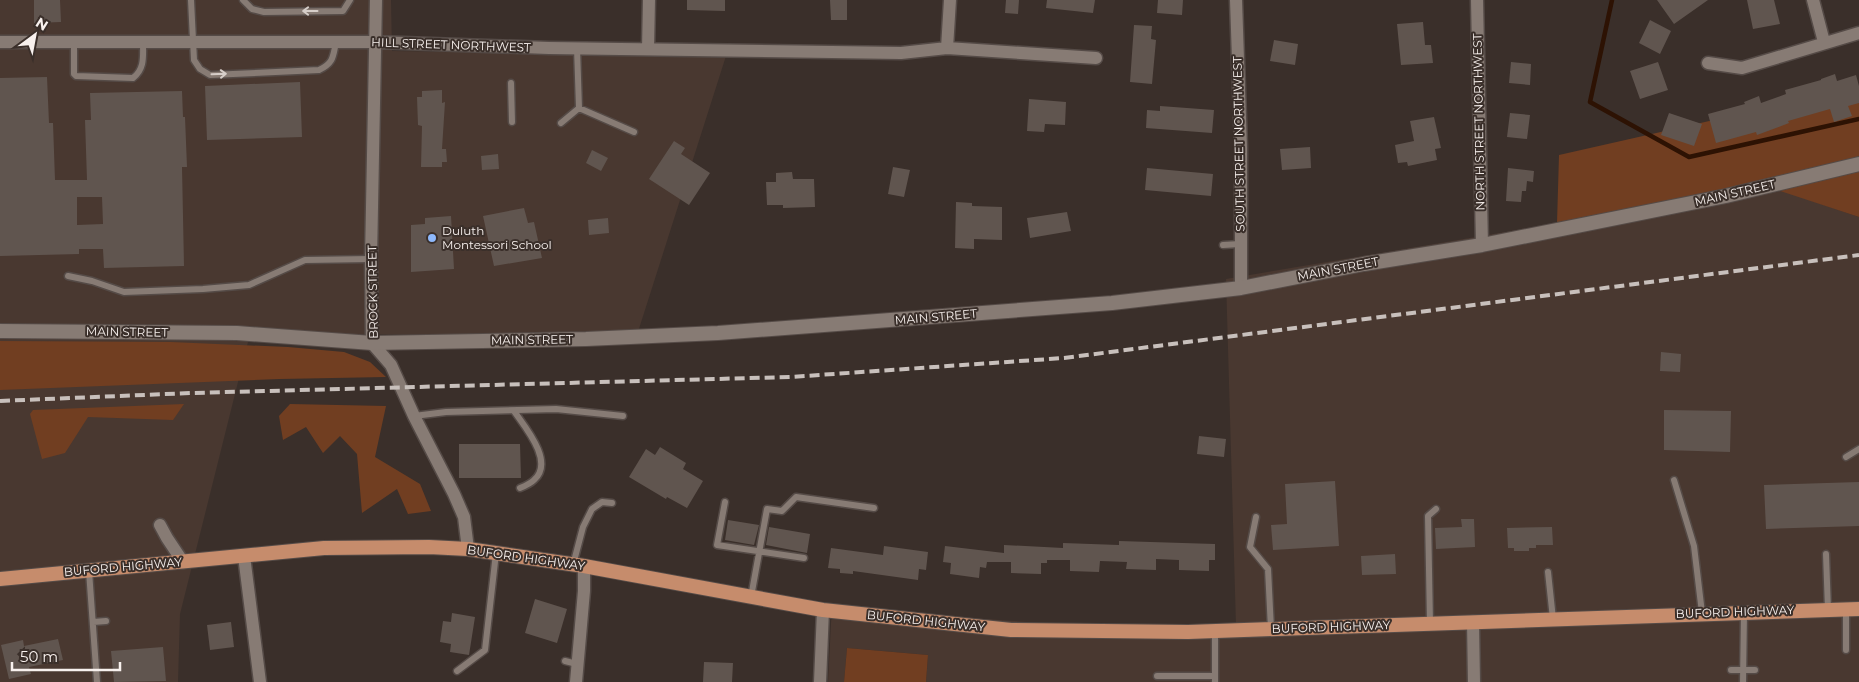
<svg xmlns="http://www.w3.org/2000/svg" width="1859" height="682" font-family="Montserrat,sans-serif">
  <rect width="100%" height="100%" fill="#3a2f2a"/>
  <path fill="#493830" d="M0,0H391L392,51L726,56L637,335L250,334L180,614L178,682H0Z
    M1777,189L1859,217V682H926L928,655L847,648L844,682H828L832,604L956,617L1042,623L1236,626L1226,279L1613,214Z"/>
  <path fill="#713e21" d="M1859,87V217L1777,190L1557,223L1559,155Z
    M0,341L171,342L288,347L344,352L370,362L386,377L280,379L0,390Z
    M184,404L173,420L88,417L65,453L42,459L30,414L33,410Z
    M290,404L386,406L375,457L420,484L431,511L408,514L397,489L362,513L357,454L340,436L323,453L306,427L283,440L279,416Z
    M847,648L928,655L926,682H844Z"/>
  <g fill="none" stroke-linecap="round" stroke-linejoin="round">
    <path stroke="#2d1203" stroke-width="4.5" d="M1612,0L1590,102L1689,157L1859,119"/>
  </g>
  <path fill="#60554f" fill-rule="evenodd" d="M34,0H60L61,22L34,23Z
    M687,0H725V11L687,10Z
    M830,0H847V20H831Z
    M1006,0H1019L1018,14L1005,13Z
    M1047,0H1095L1093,13L1046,8Z
    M1158,0H1183L1182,15L1157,13Z
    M1657,0H1708L1674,24Z
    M1747,0H1774L1780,24L1753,29Z
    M1650,20L1671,31L1660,54L1639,43Z
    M1423,22L1425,45H1431L1433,63L1401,65L1397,24Z
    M1134,25L1152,26L1151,39L1156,40L1152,84L1130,82Z
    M1274,40L1298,44L1295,65L1270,61Z
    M1511,62L1531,64L1530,85L1509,83Z
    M1658,62L1668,90L1640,99L1630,71Z
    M1835,74L1837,81L1856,75L1859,86V103L1848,106L1852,116L1834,122L1830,109L1788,121L1789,123L1757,135L1756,132L1716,143L1708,114L1745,104L1744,102L1759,96L1761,103L1786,94L1785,90L1821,80V79Z
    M47,77L49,123H53L55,180H87L85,120H91L90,93L182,91L183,117H185L187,167H182L184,266L104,268L103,249H79V254L0,256V78ZM77,197H102L103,224L77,225Z
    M300,82L302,137L207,140L205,86Z
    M442,90V103L445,102L442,149H446L447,162H442V167H421L422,126L418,125L417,97H422V91Z
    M1029,99L1066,102L1065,125L1045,124L1044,132L1027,131Z
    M1160,106L1214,110L1212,133L1146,128L1147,110L1160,111Z
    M1510,113L1530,115L1527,139L1507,137Z
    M1669,113L1702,124L1694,146L1661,135Z
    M1434,117L1441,148L1435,149L1437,160L1408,166L1407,162L1398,163L1395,145L1414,141L1410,121Z
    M674,141L685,148L681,154L710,173L689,205L649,179Z
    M1310,147L1311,168L1282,170L1280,149Z
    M592,150L608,158L601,171L586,163Z
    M498,154L499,169L482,170L481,156Z
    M893,167L910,170L904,197L888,194Z
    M1147,168L1213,174L1211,196L1145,190Z
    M1508,168L1534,171L1533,182L1527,181L1526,191H1522L1521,202L1506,201Z
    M792,172L793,179H814L815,207L783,208V205H767L766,182H776V173Z
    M956,202L972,203V206L1002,207V240L974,239V249L955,248Z
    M524,208L528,223L534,222L542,258L494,266L483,216Z
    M1067,212L1071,231L1030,238L1027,218Z
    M451,216L454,269L411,272V225L425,224V218Z
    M608,218L609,233L589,235L588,220Z
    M1661,352L1681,354L1680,372L1660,371Z
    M1664,410L1731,411L1730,452L1664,450Z
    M1199,436L1226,439L1224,457L1197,454Z
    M459,444H520L521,478H459Z
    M660,447L686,463L683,469L703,481L687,508L667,497L666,499L629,477L646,449L655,455Z
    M1335,481L1339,546L1273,550L1271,525L1287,524L1285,484Z
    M1859,482V526L1766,529L1764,485Z
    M1461,519H1474L1475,547L1436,549L1435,528L1462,527Z
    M728,520L759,525L754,545L725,540Z
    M769,527L810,534L807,553L766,545Z
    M1552,527L1553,545H1536V548H1529V551H1514V548H1508L1507,528Z
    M1119,541L1215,544V560H1209V571L1179,570V560L1156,559V570L1126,569L1127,562L1100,561L1099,572L1070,571V560H1047V563H1041V574L1011,573V562H987L986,568L980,567L979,578L950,574L951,563L943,562L945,546L1004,553V545L1063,548V543L1119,545Z
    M884,546L928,552L926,570L919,569L918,580L853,571V574L840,573V569L828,568L831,548L883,555Z
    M1395,554L1396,574L1362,575L1361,556Z
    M535,599L567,609L557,643L525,633Z
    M452,613L475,617L469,655L450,652L451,644L440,642L443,621L451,622Z
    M231,622L234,647L210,650L207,625Z
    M58,639L63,660L29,667L31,674L9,679L1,645L23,640L24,646Z
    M163,647L166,681L114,682L111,651Z
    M704,662L733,663L732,682H703Z"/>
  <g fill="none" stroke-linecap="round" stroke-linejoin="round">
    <defs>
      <path id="service" d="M191,0L194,60L200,69L210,75L319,70C334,63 333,56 336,42
        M243,0L252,9L264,12L343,11L350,0
        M74,43V74L76,76L133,78C145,69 143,56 143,42
        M577,48L579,108L634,132
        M511,83L512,122
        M561,123L579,108
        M1223,245L1240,244
        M68,276L92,281L124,292L203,289L249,285L305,260L371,259
        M514,411C525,427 555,462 534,480C531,483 525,486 520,488
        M414,416L446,412L556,409L623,416
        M1846,457L1859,449
        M1674,480L1694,546L1702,613
        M725,502L717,545L804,558
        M1256,517L1250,547L1268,569L1271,629
        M1826,554L1828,610
        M573,565L583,527L592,509L602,502L612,503
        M89,571L97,682
        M1548,572L1553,619
        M751,597L767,509L782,511L796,497L874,508
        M93,622L106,621
        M1430,623L1428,516L1436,509
        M1215,631V682
        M1846,650V609
        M565,661L577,664
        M1731,670H1755
        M457,671L485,650L496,553
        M1157,676H1215
        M1743,682L1744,613"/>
      <path id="minor" d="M376,0L371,259L372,343L391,365L414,416L454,494L464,517L468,549
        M1236,0L1241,148V288
        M1477,0L1482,245
        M1813,0L1824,42
        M0,42H374L549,48L901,53L947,48L1096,58
        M947,48L950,0
        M648,49L649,0
        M1708,63L1742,68L1859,33
        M160,525L167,538L183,562
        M244,556L260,682
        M1473,622L1474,682
        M576,682L584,591V566
        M820,682L823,610"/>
      <path id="tertiary" d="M0,331L237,333L372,343L586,339L718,333L1112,303L1241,288L1364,264L1482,245L1726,196L1859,164"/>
      <path id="primary" d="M0,579L324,548L429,547L468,549L584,566L823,610L1011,630L1188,632L1859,609"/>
    </defs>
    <use href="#service" stroke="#554b47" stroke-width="9"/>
    <use href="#minor" stroke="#554b47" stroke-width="15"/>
    <use href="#tertiary" stroke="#554b47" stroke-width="16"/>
    <use href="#primary" stroke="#554b47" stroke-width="16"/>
    <use href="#service" stroke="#877b74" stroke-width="6"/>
    <use href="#minor" stroke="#877b74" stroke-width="12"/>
    <use href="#tertiary" stroke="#877b74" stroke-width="14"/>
    <use href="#primary" stroke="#c68c6c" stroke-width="14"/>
    <path stroke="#c8c0bc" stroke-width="4" stroke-dasharray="10 5" stroke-linecap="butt" d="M0,401L191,393L790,377L1064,358L1859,255"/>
  </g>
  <defs><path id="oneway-shaft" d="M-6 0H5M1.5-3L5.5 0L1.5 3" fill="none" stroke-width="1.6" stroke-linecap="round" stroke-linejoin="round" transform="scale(1.25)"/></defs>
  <g stroke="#d6cec9">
    <use href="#oneway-shaft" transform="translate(310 11) rotate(180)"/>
    <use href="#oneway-shaft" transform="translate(219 74) rotate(-2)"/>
  </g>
  <circle fill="#8eb9fc" stroke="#3a2f2a" stroke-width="2" cx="432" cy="238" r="5"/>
  <g text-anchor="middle" stroke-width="4" stroke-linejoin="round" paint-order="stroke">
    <g font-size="12" fill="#f8f1ee" stroke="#3a2f2a">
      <text transform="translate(451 45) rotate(2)" y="4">HILL STREET NORTHWEST</text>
      <text transform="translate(1479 122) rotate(-91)" y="4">NORTH STREET NORTHWEST</text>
      <text transform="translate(1239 144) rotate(-91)" y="4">SOUTH STREET NORTHWEST</text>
      <text transform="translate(1735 193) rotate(-13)" y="4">MAIN STREET</text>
      <text transform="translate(1338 269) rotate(-11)" y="4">MAIN STREET</text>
      <text transform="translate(373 292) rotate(-91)" y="4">BROCK STREET</text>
      <text transform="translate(936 317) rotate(-5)" y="4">MAIN STREET</text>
      <text transform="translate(127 332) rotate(1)" y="4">MAIN STREET</text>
      <text transform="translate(532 340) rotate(-1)" y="4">MAIN STREET</text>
      <text transform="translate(526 558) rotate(8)" y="4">BUFORD HIGHWAY</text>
      <text transform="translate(123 567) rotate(-5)" y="4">BUFORD HIGHWAY</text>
      <text transform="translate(1735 612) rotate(-2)" y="4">BUFORD HIGHWAY</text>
      <text transform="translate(926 621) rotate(6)" y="4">BUFORD HIGHWAY</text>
      <text transform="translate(1331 627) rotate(-2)" y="4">BUFORD HIGHWAY</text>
    </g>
    <g font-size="12" fill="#f8f1ee" stroke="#3a2f2a" text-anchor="start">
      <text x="442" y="235">Duluth<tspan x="442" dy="14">Montessori School</tspan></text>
    </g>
  </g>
  <g transform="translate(35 35) rotate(32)" stroke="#3a2f2a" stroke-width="4" paint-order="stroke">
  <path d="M0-4L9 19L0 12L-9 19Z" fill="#f8f1ee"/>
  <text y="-8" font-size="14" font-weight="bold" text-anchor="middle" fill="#f8f1ee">N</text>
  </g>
  <path d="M12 662v8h108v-8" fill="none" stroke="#f8f1ee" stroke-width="2.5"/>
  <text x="20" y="662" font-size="15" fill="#f8f1ee" stroke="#3a2f2a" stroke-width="4" paint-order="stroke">50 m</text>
</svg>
